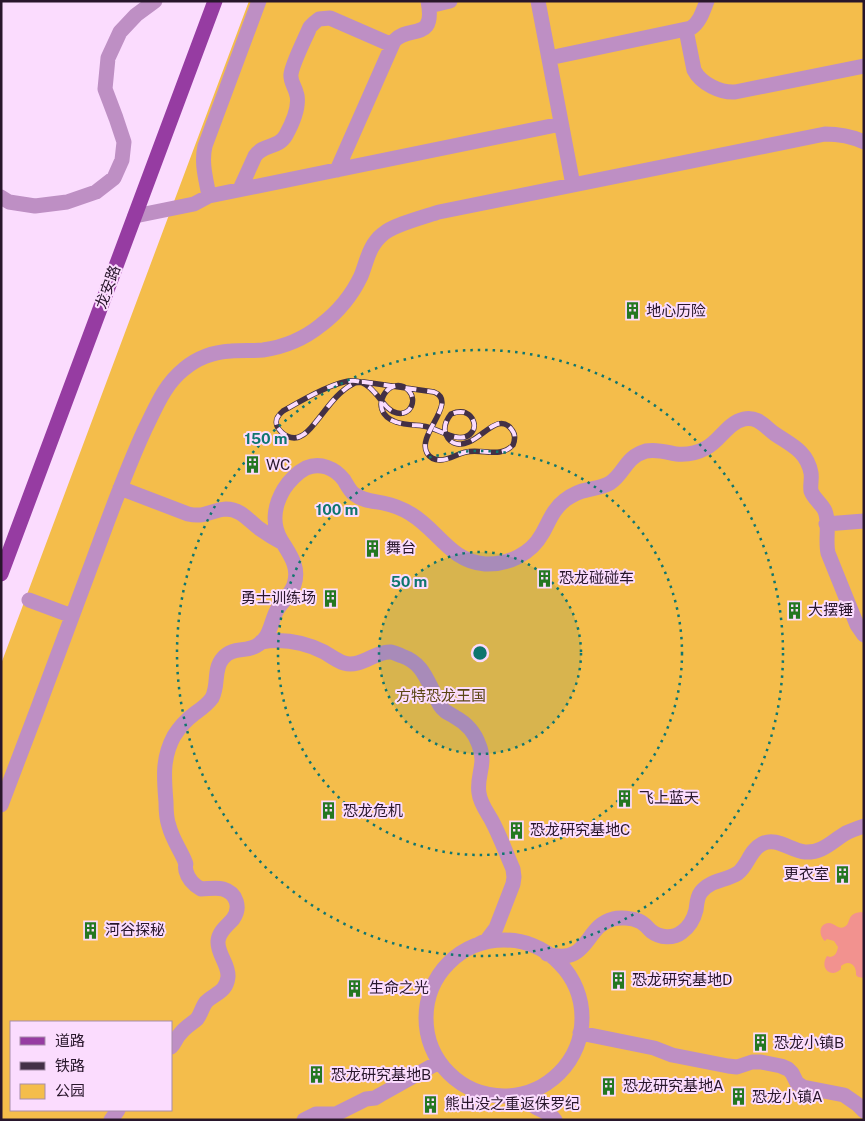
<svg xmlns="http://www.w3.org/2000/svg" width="865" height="1121" font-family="'Public Sans','Noto Sans SC',sans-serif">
  <rect width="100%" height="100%" fill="#fbdcfe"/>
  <path fill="#f4bd4b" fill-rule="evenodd" d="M249,1H864V1120H1V664ZM11,1022H171V1110H11Z"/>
  <path fill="#f2928f" d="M861,912L864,913V978L858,977L856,975C857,965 849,959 841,966V969C831,979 819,968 827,956L830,957C836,956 837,952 838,947L834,941L827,939L825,941C819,936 818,924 829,923C834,923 839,930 844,927C852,924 845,914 861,912Z"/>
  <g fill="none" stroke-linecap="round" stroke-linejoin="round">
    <path stroke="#be8fc4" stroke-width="15" d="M538,1L573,185
      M429,6L450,1
      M686,30L694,70C701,84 721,93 735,92L864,66
      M549,58L691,28C700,22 703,11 707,1
      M337,170L394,41C409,24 436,43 428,1
      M240,189L255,156C264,143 278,149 286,135C292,124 301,105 296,92C294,85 290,81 291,74C293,62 305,39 310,27L314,23L319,19L330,18L392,45
      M209,196C206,179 201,163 205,146L259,1
      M1,197L9,202L35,206L67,202L96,192L114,178L122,160L124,142L116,118L105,89L108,58L120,32L136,15L155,1
      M135,216L194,204L209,196L561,124
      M120,488L188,514C206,518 211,510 226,509C241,509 249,521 260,529C267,534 275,539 283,543
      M826,524L864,521
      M29,600L72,616
      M261,642C284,638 304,642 324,652C331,656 337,661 344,663C361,668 375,651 391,652C395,653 399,655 402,656C422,663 426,678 435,695C437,701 440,707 445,711C448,713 452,715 455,717C466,723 475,733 479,745C487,764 476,776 479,793C480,803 487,812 492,821C500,836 506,853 513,869L514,877L513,884L496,928L487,940L479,944
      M1,805C33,722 64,638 95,555C111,512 126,470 145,429C156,407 164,385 184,369C197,358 214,352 231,351C242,350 253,351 263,350C284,347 305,338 321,325C338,312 352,295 361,276C367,261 369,245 383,234C393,225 424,217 439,212L825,134C839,134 851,136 864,142
      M426 1018a78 78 0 1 1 156 0a78 78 0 1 1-156 0Z
      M547,954C590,966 584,926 613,919C620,917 632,918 639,921C644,923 647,927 651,931C660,938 673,939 682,932C689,927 694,918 696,910C697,903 697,897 701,892C710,880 726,881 738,873C748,865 750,850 762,844C776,836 791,851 805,852C823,853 832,841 846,833C852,830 858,828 864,826
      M580,1033L654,1048L672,1055L728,1066L737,1067L752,1062H761L781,1066L788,1069L792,1073L797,1083L803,1087L844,1095L857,1104L864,1111
      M171,1047C175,1043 176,1038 180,1034C184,1028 191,1024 197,1019C201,1014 202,1007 206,1002C215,993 226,993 228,977C229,964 217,954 218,941C219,931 227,926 233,919C241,908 237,893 223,889C216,887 208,889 201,889C194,885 188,879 186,871C184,860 188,869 184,859C179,848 172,838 169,826C166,818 166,810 166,802C164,778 162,758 174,736C179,728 186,720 194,714C201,709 207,705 212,698C219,685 213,669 223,658C232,647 245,652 256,646C271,638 270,623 277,610C282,602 290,595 294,585C300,567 290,555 281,540C271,523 275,504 284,489C289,481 298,472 306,468C320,462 335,468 344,480C347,485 350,491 354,494C363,501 373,501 383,503C393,505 403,509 411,514C438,530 450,561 485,564C508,565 531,554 542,534C549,522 553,509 565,500C572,495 580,491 587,490C595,488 603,487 610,483C625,473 625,457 646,451C657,449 666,452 676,454C686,455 697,453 706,448C720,441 727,423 744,419C758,416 765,427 775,434C791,445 807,451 811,473C812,479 810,485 811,491C814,499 822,504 825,511C830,523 825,540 828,553L857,625L864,635
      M525,1093C533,1114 545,1106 555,1120
      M111,1120L118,1110
      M304,1120L316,1114H336L366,1099L375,1098L380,1095L439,1062"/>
    <path stroke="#963ca2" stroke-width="15" d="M1,574L215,1"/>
    <defs>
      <path id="rail" d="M278,428C283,435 292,441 301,436C306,434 311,428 315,423C326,410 337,392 353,384C356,382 360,382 364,382L434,392C459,402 416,435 427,453C430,458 435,460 440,460C449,460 457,454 466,452C482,448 500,459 513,445C515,440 516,435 512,430C496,407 476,452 454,443C449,441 446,436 445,431C444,424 447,419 451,414C456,412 462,411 466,413C473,416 477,426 472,432C461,447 437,427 423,426C414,425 404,425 396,422C364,411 391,371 409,391C417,400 411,416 397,413C387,411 382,400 375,393C370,387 364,382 356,381C339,378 299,402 283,411C277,416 274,421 278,428"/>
    </defs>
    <use href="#rail" stroke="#433046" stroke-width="5.5"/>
    <use href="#rail" stroke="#fbdcfe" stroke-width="4" stroke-dasharray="11" stroke-linecap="butt"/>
  </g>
  <circle cx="480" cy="653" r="101" fill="#0f766e" fill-opacity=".12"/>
  <g fill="none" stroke="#0f766e" stroke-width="2.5" stroke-dasharray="2.5 5">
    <circle cx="480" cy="653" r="101"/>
    <circle cx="480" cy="653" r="202"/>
    <circle cx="480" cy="653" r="303"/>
  </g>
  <defs>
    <symbol id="building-bare" viewBox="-9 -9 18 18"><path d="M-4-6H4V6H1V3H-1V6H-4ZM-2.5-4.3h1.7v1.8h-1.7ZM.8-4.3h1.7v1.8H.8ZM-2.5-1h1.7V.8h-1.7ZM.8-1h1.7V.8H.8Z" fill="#247721" stroke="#fbdcfe" stroke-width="2.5" paint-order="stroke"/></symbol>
  </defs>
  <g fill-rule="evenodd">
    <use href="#building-bare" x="620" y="298" width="25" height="25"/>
    <use href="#building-bare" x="240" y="452" width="25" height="25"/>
    <use href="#building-bare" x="360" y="536" width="25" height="25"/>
    <use href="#building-bare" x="532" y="566" width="25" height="25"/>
    <use href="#building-bare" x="318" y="586" width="25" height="25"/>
    <use href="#building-bare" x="782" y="598" width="25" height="25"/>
    <use href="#building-bare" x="612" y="786" width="25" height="25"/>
    <use href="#building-bare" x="316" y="798" width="25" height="25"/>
    <use href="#building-bare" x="504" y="818" width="25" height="25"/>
    <use href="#building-bare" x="830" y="862" width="25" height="25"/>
    <use href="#building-bare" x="78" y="918" width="25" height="25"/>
    <use href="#building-bare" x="606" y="968" width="25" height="25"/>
    <use href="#building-bare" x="342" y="976" width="25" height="25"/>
    <use href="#building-bare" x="748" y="1030" width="25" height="25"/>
    <use href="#building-bare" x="304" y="1062" width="25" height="25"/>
    <use href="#building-bare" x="596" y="1074" width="25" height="25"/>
    <use href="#building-bare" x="726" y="1084" width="25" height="25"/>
    <use href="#building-bare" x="418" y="1092" width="25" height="25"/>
  </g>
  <g text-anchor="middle" stroke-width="4" stroke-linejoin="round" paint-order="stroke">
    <g font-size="15" fill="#28162b" stroke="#fbdcfe">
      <text transform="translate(108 287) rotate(-70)" y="5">龙安路</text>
    </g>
    <g font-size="15" fill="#28162b" stroke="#fbdcfe" text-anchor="start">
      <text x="646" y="316">地心历险</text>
      <text x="266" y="470">WC</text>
      <text x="386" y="553">舞台</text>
      <text x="559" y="583">恐龙碰碰车</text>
      <text x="316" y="603" text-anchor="end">勇士训练场</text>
      <text x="808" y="615">大摆锤</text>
      <text x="639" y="803">飞上蓝天</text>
      <text x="343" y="816">恐龙危机</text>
      <text x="530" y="835">恐龙研究基地C</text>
      <text x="829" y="879" text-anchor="end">更衣室</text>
      <text x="105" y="935">河谷探秘</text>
      <text x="632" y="985">恐龙研究基地D</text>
      <text x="369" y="993">生命之光</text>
      <text x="774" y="1048">恐龙小镇B</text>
      <text x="331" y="1080">恐龙研究基地B</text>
      <text x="623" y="1091">恐龙研究基地A</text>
      <text x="752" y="1102">恐龙小镇A</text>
      <text x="445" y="1109">熊出没之重返侏罗纪</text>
    </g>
    <g font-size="15" fill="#5b4515" stroke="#fbdcfe">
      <text x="441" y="701">方特恐龙王国</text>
    </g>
  </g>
  <circle cx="480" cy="653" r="8" fill="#0f766e" stroke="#fbdcfe" stroke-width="2.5"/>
  <g font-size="15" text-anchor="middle" font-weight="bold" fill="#0f766e" stroke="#fbdcfe" stroke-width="4" stroke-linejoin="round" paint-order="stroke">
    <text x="266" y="444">150 m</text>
    <text x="337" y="515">100 m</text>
    <text x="409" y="587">50 m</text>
  </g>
  <rect width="865" height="1121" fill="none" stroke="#28162b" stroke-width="5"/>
  <rect x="10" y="1021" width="162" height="90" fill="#fbdcfe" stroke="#a78daa"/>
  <rect x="20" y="1037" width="25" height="8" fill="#963ca2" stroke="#a78daa"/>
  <text x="55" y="1046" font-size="15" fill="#28162b">道路</text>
  <rect x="20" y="1062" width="25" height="8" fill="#433046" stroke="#a78daa"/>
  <text x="55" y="1071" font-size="15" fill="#28162b">铁路</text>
  <rect x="20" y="1084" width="25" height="15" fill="#f4bd4b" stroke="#a78daa"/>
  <text x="55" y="1096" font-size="15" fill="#28162b">公园</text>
</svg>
